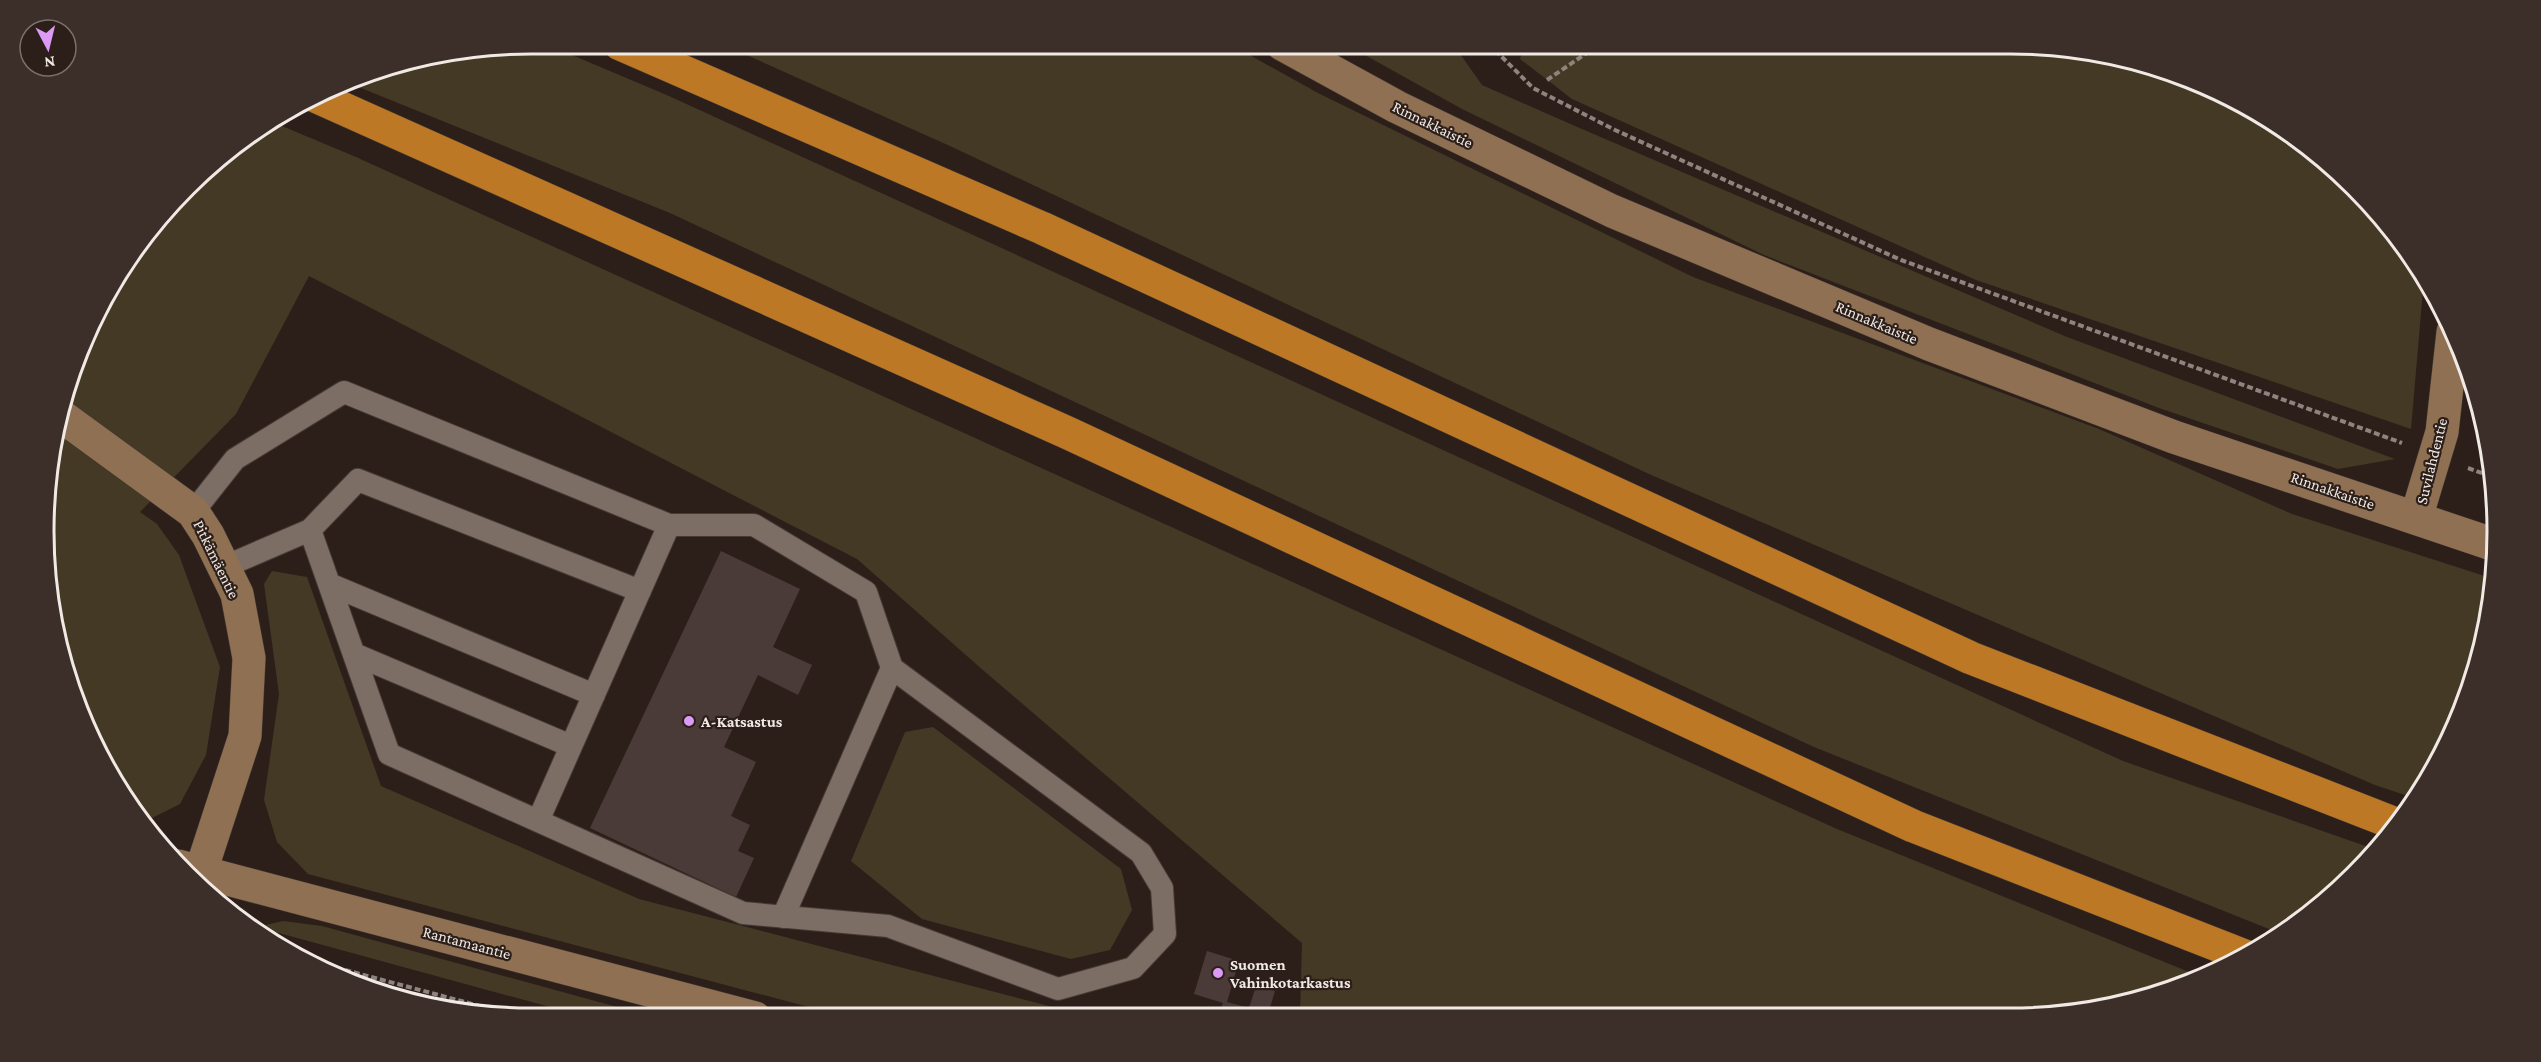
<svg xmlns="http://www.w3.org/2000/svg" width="2541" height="1062" font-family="'Crimson Pro',serif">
  <rect width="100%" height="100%" fill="#2c1f19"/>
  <path fill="#443925" d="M531,44H546L669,96L2123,761L2374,849L2331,898L2279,933L1814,747L670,213L346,82L374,69Z
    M722,44H1230L1318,93L1693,277L2099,429L2292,514L2494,579L2493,594L2472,687L2417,799L2375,785L1649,474L950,146Z
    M1345,44H1453L1482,85L1575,126L2067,337L2395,459L2338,469L2159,408L1764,255L1462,109Z
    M1525,44H2010L2166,69L2253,109L2331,164L2397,234L2424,278L2411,429L1976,280L1572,99L1520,59Z
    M270,121L356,157L1837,829L2199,976L2074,1014L1300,1016L1302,943L984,671L857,559L309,276L236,414L140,512L157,524L179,555L220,667L206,755L180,804L150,819L139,817L109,775L53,626L48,467L69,374L109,288L210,164Z
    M272,571L307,577L381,786L639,899L1072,1012L1078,1017L850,1018L308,874L277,842L264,800L279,694L264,584Z
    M933,727L1121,869L1132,910L1110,950L1071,959L922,919L851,861L905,732Z
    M283,921L322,926L657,1018H590L257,927Z"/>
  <path fill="#4b3b38" d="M721,551L800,589L773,647L812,665L798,695L758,675L724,747L756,762L731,816L750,825L738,851L754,858L736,897L590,828Z
    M1207,951L1239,961L1227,1002L1249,1008L1256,986L1275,991L1268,1014L1276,1016L1218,1017L1223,1003L1194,994Z"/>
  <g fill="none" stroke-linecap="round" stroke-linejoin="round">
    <defs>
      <path id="lane" d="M193,512L235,459L344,392L669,525H754L866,592L892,668L1141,853L1162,888L1165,934L1133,968L1058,989L888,926L743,913L389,754L310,530L224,567
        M310,530L358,480L640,591
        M329,584L594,695
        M354,654L571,746
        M538,821L669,525
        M783,917L892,668"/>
      <path id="secondary" d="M1282,44L1397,107L1612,211L1929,344L2174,437L2495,545
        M60,415L193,512L208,535L237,594L249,658L245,736L201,871
        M2416,518L2442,432L2453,332
        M178,866L755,1018"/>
      <path id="highway" d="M620,44L1042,228L1971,658L2396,824
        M315,96L1068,433L1913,826L2245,956"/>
    </defs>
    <use href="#lane" stroke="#453a35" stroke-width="24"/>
    <use href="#secondary" stroke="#453a35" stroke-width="34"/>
    <use href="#highway" stroke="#453a35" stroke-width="34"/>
    <path stroke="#8e837e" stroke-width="4" stroke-dasharray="6 3" stroke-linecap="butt" d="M1489,44L1533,88L1615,130L1901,260L2402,443
      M1547,80L1600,44
      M2468,468L2493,477
      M319,963L521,1017"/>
    <use href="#lane" stroke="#7c6d65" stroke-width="22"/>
    <use href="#secondary" stroke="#8f7052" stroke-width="33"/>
    <use href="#highway" stroke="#bc7824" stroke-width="33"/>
  </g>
  <g fill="#dc99f5" stroke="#2c1f19" stroke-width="2">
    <circle cx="689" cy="721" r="6"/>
    <circle cx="1218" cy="973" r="6"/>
  </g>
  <g text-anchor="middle" stroke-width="4.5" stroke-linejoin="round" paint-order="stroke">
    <g font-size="16" fill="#f1e9e4" stroke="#2c1f19">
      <text transform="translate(1433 124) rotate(26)" y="6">Rinnakkaistie</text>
      <text transform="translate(1877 322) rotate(23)" y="6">Rinnakkaistie</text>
      <text transform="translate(2431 461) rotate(-76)" y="6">Suvilahdentie</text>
      <text transform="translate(2333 490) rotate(19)" y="6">Rinnakkaistie</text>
      <text transform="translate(217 559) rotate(64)" y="6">Pitkämäentie</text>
      <text transform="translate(467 942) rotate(15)" y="6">Rantamaantie</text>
    </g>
    <g font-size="16" font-weight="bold" fill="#f1e9e4" stroke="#2c1f19" text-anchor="start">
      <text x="701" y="727">A-Katsastus</text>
      <text x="1230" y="970">Suomen<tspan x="1230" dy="18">Vahinkotarkastus</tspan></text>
    </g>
  </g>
  <path d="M0 0H2541V1062H0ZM531 54H2010A477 477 0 0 1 2487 531V531A477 477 0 0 1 2010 1008H531A477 477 0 0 1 54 531V531A477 477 0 0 1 531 54Z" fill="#3c2f29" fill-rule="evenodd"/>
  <path fill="none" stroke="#f1e9e4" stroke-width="3" d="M531 54H2010A477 477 0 0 1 2487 531V531A477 477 0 0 1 2010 1008H531A477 477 0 0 1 54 531V531A477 477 0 0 1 531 54Z"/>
  <g transform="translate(48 48) rotate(173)"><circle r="28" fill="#2c1f19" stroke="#7b706a" stroke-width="1.5"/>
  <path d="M0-4.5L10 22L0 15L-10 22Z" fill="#dc99f5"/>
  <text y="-9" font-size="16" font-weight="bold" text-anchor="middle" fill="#f1e9e4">N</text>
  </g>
</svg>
